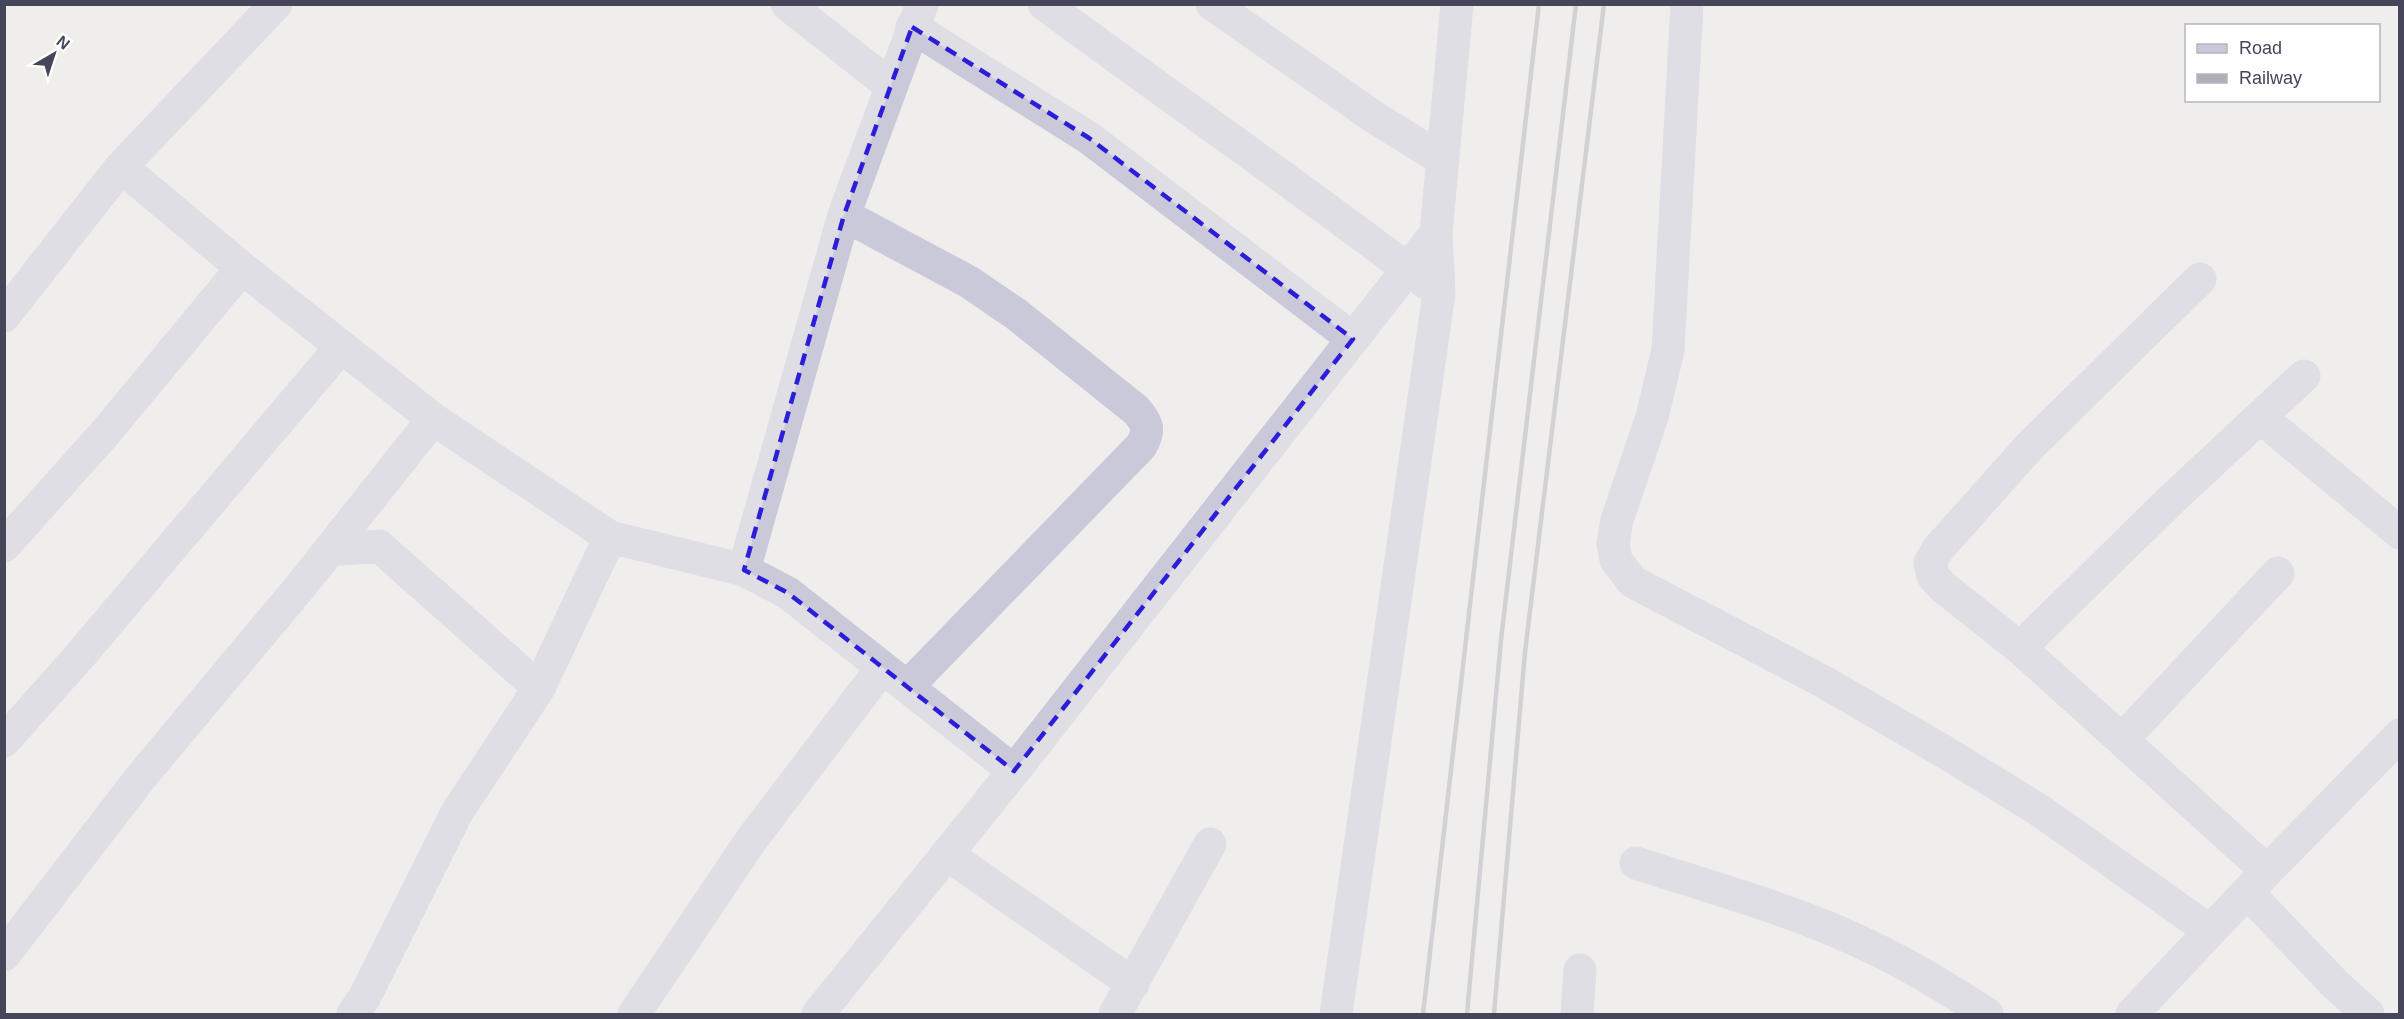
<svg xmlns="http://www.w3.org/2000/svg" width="2404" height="1019" font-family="Arial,sans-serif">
  <rect width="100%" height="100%" fill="#efeeec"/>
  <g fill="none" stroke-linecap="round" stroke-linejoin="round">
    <path stroke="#c9c9da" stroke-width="33" d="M787,4L891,86
      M1044,4C1171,98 1300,187 1426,283
      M1212,4L1374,117L1443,160
      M1687,4L1668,350L1652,417L1617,520L1613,544L1616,560L1633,582L1824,682L1943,751L2039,810L2210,931
      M912,27L1089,138L1353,339
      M121,167L242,268L433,419L610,537L744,570L788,593L1014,771
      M844,215L969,282L1016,314L1136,410C1148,424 1150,430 1141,446L907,687
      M2200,279L2030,446L1938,549L1930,563L1933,576L1943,587L2020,648L2267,871
      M4,316L121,167L276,4
      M2260,417L2400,533
      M4,546L105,433L242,268
      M329,550L379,546L539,688
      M744,570L844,215L922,4
      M2020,648L2170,501L2304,376
      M2122,740L2278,573
      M4,741L78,658L341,347
      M948,855L1133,984
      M1636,863C1715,889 1798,911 1873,948C1913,967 1950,990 1987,1014
      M2247,892L2335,984L2368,1014
      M4,955L141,777L300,587L433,419
      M353,1014L364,998L457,812L539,688L610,537
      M634,1014L752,839L882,668
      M818,1014L1014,771L1436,233
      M1115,1014L1210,844
      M1336,1014L1439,293L1436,233L1457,4
      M1577,1014L1580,970
      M2132,1014L2267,871L2400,735"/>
    <path stroke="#b0afb7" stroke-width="4.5" d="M1423,1014L1539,4
      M1467,1014L1501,640L1576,4
      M1494,1014L1525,652L1604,4"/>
  </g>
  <path d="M0 0H2404V1019H0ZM912,27L1089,138L1353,339L1014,771L788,593L744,570L844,215Z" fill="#efeeec" fill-opacity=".55" fill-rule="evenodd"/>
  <path fill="none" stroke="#2c1ed8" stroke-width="4.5" stroke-dasharray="12 8" stroke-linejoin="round" d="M912,27L1089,138L1353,339L1014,771L788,593L744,570L844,215Z"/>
  <rect width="2404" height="1019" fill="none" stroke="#454659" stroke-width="12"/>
  <rect x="2185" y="24" width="195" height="78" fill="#ffffff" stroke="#b5b5bd" stroke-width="1.5"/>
  <rect x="2197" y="44" width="30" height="9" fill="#c9c9da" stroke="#b5b5bd" stroke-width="1.5"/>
  <text x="2239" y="54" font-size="18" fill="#454659">Road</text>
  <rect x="2197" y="74" width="30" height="9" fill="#b0afb7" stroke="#b5b5bd" stroke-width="1.5"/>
  <text x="2239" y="84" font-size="18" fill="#454659">Railway</text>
  <g transform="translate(54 54) rotate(39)" stroke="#ffffff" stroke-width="4.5" paint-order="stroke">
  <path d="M0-4.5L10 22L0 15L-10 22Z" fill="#454659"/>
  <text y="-9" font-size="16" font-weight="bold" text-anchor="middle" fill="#454659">N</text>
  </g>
</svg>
